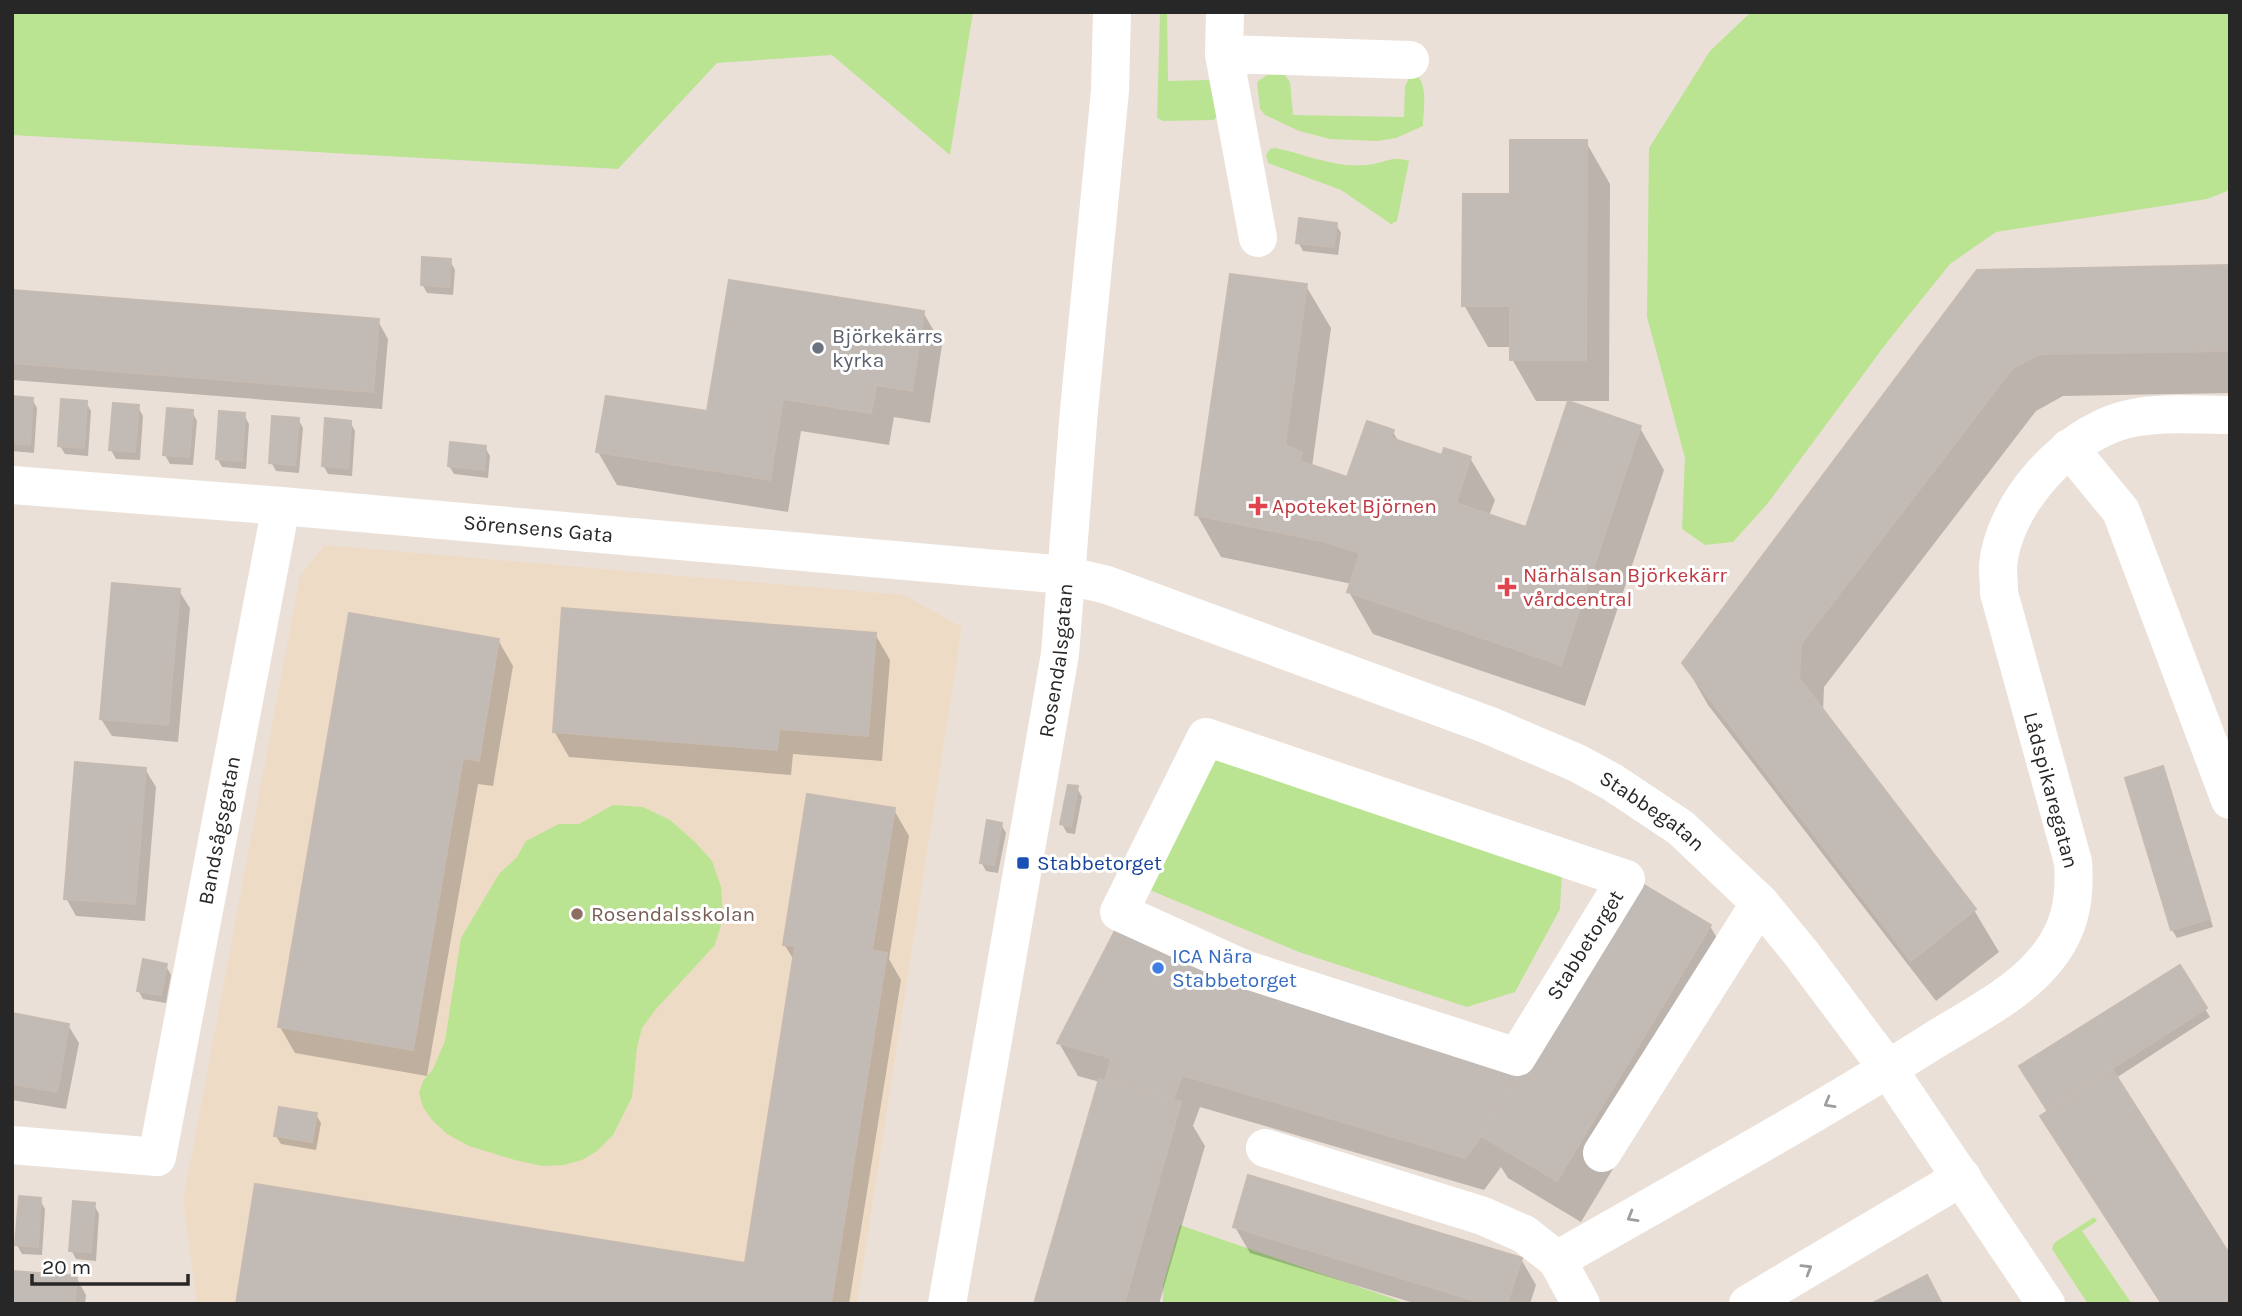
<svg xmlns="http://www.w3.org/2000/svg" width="2242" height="1316" font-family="Karla,sans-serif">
  <rect width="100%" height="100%" fill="#ebe0d7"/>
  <path fill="#eedbc6" d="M324,545L904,595L962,627L857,1304H197L183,1201L300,576Z"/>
  <path fill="#bae491" d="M12,12H973L950,155L832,55L717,63L618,169L12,135Z
    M1160,12H1167L1168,81L1209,80L1217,117L1213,120L1163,121L1157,118Z
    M1751,12H2230V190L2207,199L1996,232L1950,264L1888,341L1768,503L1733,542L1705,545L1682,529L1685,458L1647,317L1649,148L1710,51Z
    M1284,74L1290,82L1293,115L1404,117L1405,86L1410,76L1415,74C1429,84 1423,110 1423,126L1396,138L1377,141L1330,139L1299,131L1265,115L1260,109L1257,82L1267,75Z
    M1275,148C1306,154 1333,168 1366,165C1383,164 1391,155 1409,161L1397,221L1391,224L1341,190L1268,163L1266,155L1270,149Z
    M1213,746L1562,870L1560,909L1515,992L1467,1007L1299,952L1140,886Z
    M613,805L643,807L670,820L696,843L712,861L721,887L723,918L715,945L656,1009L642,1028L637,1047L632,1097L613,1135L597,1151L582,1160L563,1165L542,1166L515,1160L469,1146L447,1134L432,1120L423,1107L419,1093L423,1081L433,1069L445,1041L461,938L499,874L517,857L526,841L559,824H579Z
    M2094,1217L2097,1221L2082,1231L2132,1304H2088L2052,1249L2054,1243Z
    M1180,1225L1400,1301L1399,1304H1163V1285Z"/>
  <path fill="#0003" d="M1586,142L1610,184L1609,401H1536L1512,359V347H1488L1464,305L1512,196Z
    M1336,224L1341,233L1338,255L1303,251L1298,242Z
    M450,261L455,270L453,295L427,293L422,284Z
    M2230,267V393L2063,396L2036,411L1824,687L1823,712L1974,910L1999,952L1936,1001L1708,705L1684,663L1978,271Z
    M1306,286L1331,328L1312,467L1348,480L1393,432L1399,442L1443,457L1470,458L1495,500L1489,516L1527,529L1640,428L1664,470L1585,706L1373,634L1349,592L1352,584L1221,557L1197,515Z
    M12,292L378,321L388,339L382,409L12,380Z
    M923,312L942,345L930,423L894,417L889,445L801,431L788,512L617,485L598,452L709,413Z
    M12,398L32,399L37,408L34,453L12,451Z
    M86,402L91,411L88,456L65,454L60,446Z
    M138,407L143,416L140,460L116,459L111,450Z
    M192,412L197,421L193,465L170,464L165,455Z
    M244,415L249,424L246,469L222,467L217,458Z
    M298,419L303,428L299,473L276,471L271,462Z
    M350,422L355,431L352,476L328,474L323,465Z
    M485,447L490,456L488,478L454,474L449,466Z
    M179,591L190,608L178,742L112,736L101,719Z
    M875,634L890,660L882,761L793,754L791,775L569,757L554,731Z
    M498,640L513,666L493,786L478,784L427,1076L295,1053L280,1027Z
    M2162,768L2167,777L2213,927L2177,938L2172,930L2127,780Z
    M145,769L156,787L145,921L76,916L66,898Z
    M1077,788L1082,797L1075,834L1067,833L1062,824Z
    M894,810L909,836L889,959L901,980L849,1304H238L746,1265L795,962L784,944Z
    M1001,824L1006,833L998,873L986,871L981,862Z
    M1710,926L1734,968L1581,1222L1508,1178L1501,1167L1484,1190L1200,1107L1193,1126L1205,1146L1159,1304H1036L1100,1082L1078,1076L1059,1043L1521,1068Z
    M166,966L171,975L166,1003L143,999L138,990Z
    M2179,967L2210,1017L2116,1078L2230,1304H2161L2067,1158L2043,1116L2049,1111L2026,1075Z
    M12,1015L68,1025L79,1043L66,1109L12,1100Z
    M316,1115L321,1123L316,1150L281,1144L276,1136Z
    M40,1200L45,1209L42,1255L22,1254L17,1245Z
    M94,1205L99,1214L96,1261L76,1259L71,1250Z
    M1235,1227L1521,1259L1536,1285L1530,1304H1417L1250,1253Z
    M76,1277L86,1295L85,1304H12Z"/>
  <path fill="#c2bab5" stroke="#c6bbb2" stroke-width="2" d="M1510,140H1587L1586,360H1510V306H1462L1463,194H1510Z
    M1299,218L1337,223L1334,247L1296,243Z
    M422,257L451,259L449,287L421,285Z
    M2230,265V351L2039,354L2012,369L1801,644L1799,678L1976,909L1911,961L1682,663L1977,270Z
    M1230,274L1307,284L1285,445L1302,452L1300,461L1347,477L1367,421L1394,430L1391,438L1442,455L1444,448L1471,457L1456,503L1526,527L1568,401L1641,426L1561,665L1347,592L1360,553L1326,542L1195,515Z
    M729,280L924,311L912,391L876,385L871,413L783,399L770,480L596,452L606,396L707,411Z
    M12,290L379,319L373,392L12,363Z
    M12,396L33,398L30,445L12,443Z
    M61,399L87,401L84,448L58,446Z
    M113,403L139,405L135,452L109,450Z
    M167,408L193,410L189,457L163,455Z
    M219,411L245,413L242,461L216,459Z
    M272,416L299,418L295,465L269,463Z
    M325,418L351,421L348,468L322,466Z
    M450,442L486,446L484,470L448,466Z
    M112,583L180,589L168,725L100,719Z
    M562,608L876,633L868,736L779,729L777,750L553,732Z
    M349,613L499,639L479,761L463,758L413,1050L278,1027Z
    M75,762L146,768L135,904L64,899Z
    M2163,766L2210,919L2171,930L2125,778Z
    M1068,785L1078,786L1071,827L1060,824Z
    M807,794L895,808L872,950L887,953L831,1304H236L255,1184L745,1263L795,946L783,945Z
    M987,820L1002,823L994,865L980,863Z
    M1634,879L1711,925L1557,1181L1481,1136Z
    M1120,921L1522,1067L1481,1136L1465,1158L1182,1075L1173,1100L1105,1081L1111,1058L1057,1043Z
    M143,959L167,964L161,995L137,991Z
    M2180,965L2207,1008L2047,1110L2019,1066Z
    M12,1013L69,1024L57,1092L12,1084Z
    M2112,1069L2230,1255V1304H2162L2040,1116Z
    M1099,1079L1181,1102L1124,1304H1034Z
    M279,1107L317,1113L312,1142L274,1136Z
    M1248,1175L1522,1258L1507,1304H1486L1233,1227Z
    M19,1196L41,1198L38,1247L15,1245Z
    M73,1201L95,1203L91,1252L69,1251Z
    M12,1271L77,1276L74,1304H12Z
    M1927,1275L1942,1304H1871Z"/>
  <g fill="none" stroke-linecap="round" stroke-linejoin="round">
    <g stroke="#fff" stroke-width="38">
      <path d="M1225,12L1224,54L1410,60"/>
      <path d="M1224,54L1258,238"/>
      <path d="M2069,448L2121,511L2230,800"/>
      <path id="s1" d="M12,485L281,506L1065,575L1107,585L1488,725L1577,763L1612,782L1681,828L1760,903L1801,953L1888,1069L2046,1304"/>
      <path d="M1206,737L1626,879L1517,1057L1244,969L1119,912Z"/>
      <path id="s2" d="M12,1145L157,1157L281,506"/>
      <path d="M1265,1148L1483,1216L1524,1234L1557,1260"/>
      <path d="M1602,1153L1760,903"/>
      <path id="s3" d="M947,1304L1060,654L1079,410L1110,91L1112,12"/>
      <path d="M1581,1304L1557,1260C1681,1189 1807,1120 1928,1044C1964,1021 2013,997 2041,965C2069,934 2076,903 2073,862L1999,593C1999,584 1998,575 1998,566C2003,505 2065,436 2124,420C2158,411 2195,415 2230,415"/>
      <path d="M1748,1304L1962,1177"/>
    </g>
  </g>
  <defs><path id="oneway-chevron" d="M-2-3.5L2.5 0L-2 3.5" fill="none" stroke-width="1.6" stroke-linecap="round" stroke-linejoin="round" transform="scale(1.75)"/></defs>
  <g stroke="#9e9e9e">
    <use href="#oneway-chevron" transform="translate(1829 1103) rotate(150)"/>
    <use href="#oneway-chevron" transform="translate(1632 1217) rotate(150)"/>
    <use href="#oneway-chevron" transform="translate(1807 1269) rotate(-31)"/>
  </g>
  <circle fill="#6b7280" stroke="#fff" stroke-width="2.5" cx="818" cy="348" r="7"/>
  <g fill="#e0444e" stroke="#fff" stroke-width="2.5">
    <path d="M1254.5 495.5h7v7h7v7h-7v7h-7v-7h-7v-7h7z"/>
    <path d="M1503.5 576.5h7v7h7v7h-7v7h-7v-7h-7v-7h7z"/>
  </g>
  <rect fill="#1a4fb4" stroke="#fff" stroke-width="2.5" x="1016" y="856" width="14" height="14" rx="3.5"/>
  <circle fill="#8d6e63" stroke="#fff" stroke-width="2.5" cx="577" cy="914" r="7"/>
  <circle fill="#3f7fe0" stroke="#fff" stroke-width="2.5" cx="1158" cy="968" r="7"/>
  <g text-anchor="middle" stroke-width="6" stroke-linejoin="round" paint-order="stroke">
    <g font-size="21" fill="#5b616d" stroke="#fff" text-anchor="start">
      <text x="832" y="343">Björkekärrs<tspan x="832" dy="24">kyrka</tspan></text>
    </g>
    <g font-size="21" fill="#be3a42" stroke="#fff" text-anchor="start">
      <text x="1272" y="513">Apoteket Björnen</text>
      <text x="1523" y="582">Närhälsan Björkekärr<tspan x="1523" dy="24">vårdcentral</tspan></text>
    </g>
    <g font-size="21" fill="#272727" stroke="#fff">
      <text dy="7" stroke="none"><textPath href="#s1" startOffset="528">Sörensens Gata</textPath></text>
      <text dy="7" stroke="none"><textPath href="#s3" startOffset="653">Rosendalsgatan</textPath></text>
      <text transform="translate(2051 790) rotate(75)" y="7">Lådspikaregatan</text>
      <text dy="7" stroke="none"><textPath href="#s1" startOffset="1692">Stabbegatan</textPath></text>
      <text dy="7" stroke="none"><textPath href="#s2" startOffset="478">Bandsågsgatan</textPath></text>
      <text transform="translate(1585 945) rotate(-58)" y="7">Stabbetorget</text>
    </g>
    <g font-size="21" fill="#164399" stroke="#fff" text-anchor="start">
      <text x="1037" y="870">Stabbetorget</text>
    </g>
    <g font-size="21" fill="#785e54" stroke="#fff" text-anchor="start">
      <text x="591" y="921">Rosendalsskolan</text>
    </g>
    <g font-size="21" fill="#366cbe" stroke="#fff" text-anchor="start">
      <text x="1172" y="963">ICA Nära<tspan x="1172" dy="24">Stabbetorget</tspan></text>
    </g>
  </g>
  <rect width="2242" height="1316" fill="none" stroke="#272727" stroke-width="28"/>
  <path d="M32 1274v10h156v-10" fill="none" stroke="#272727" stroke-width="3.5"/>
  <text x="42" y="1274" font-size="21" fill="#272727" stroke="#ffffff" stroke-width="5" paint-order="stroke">20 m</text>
</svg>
